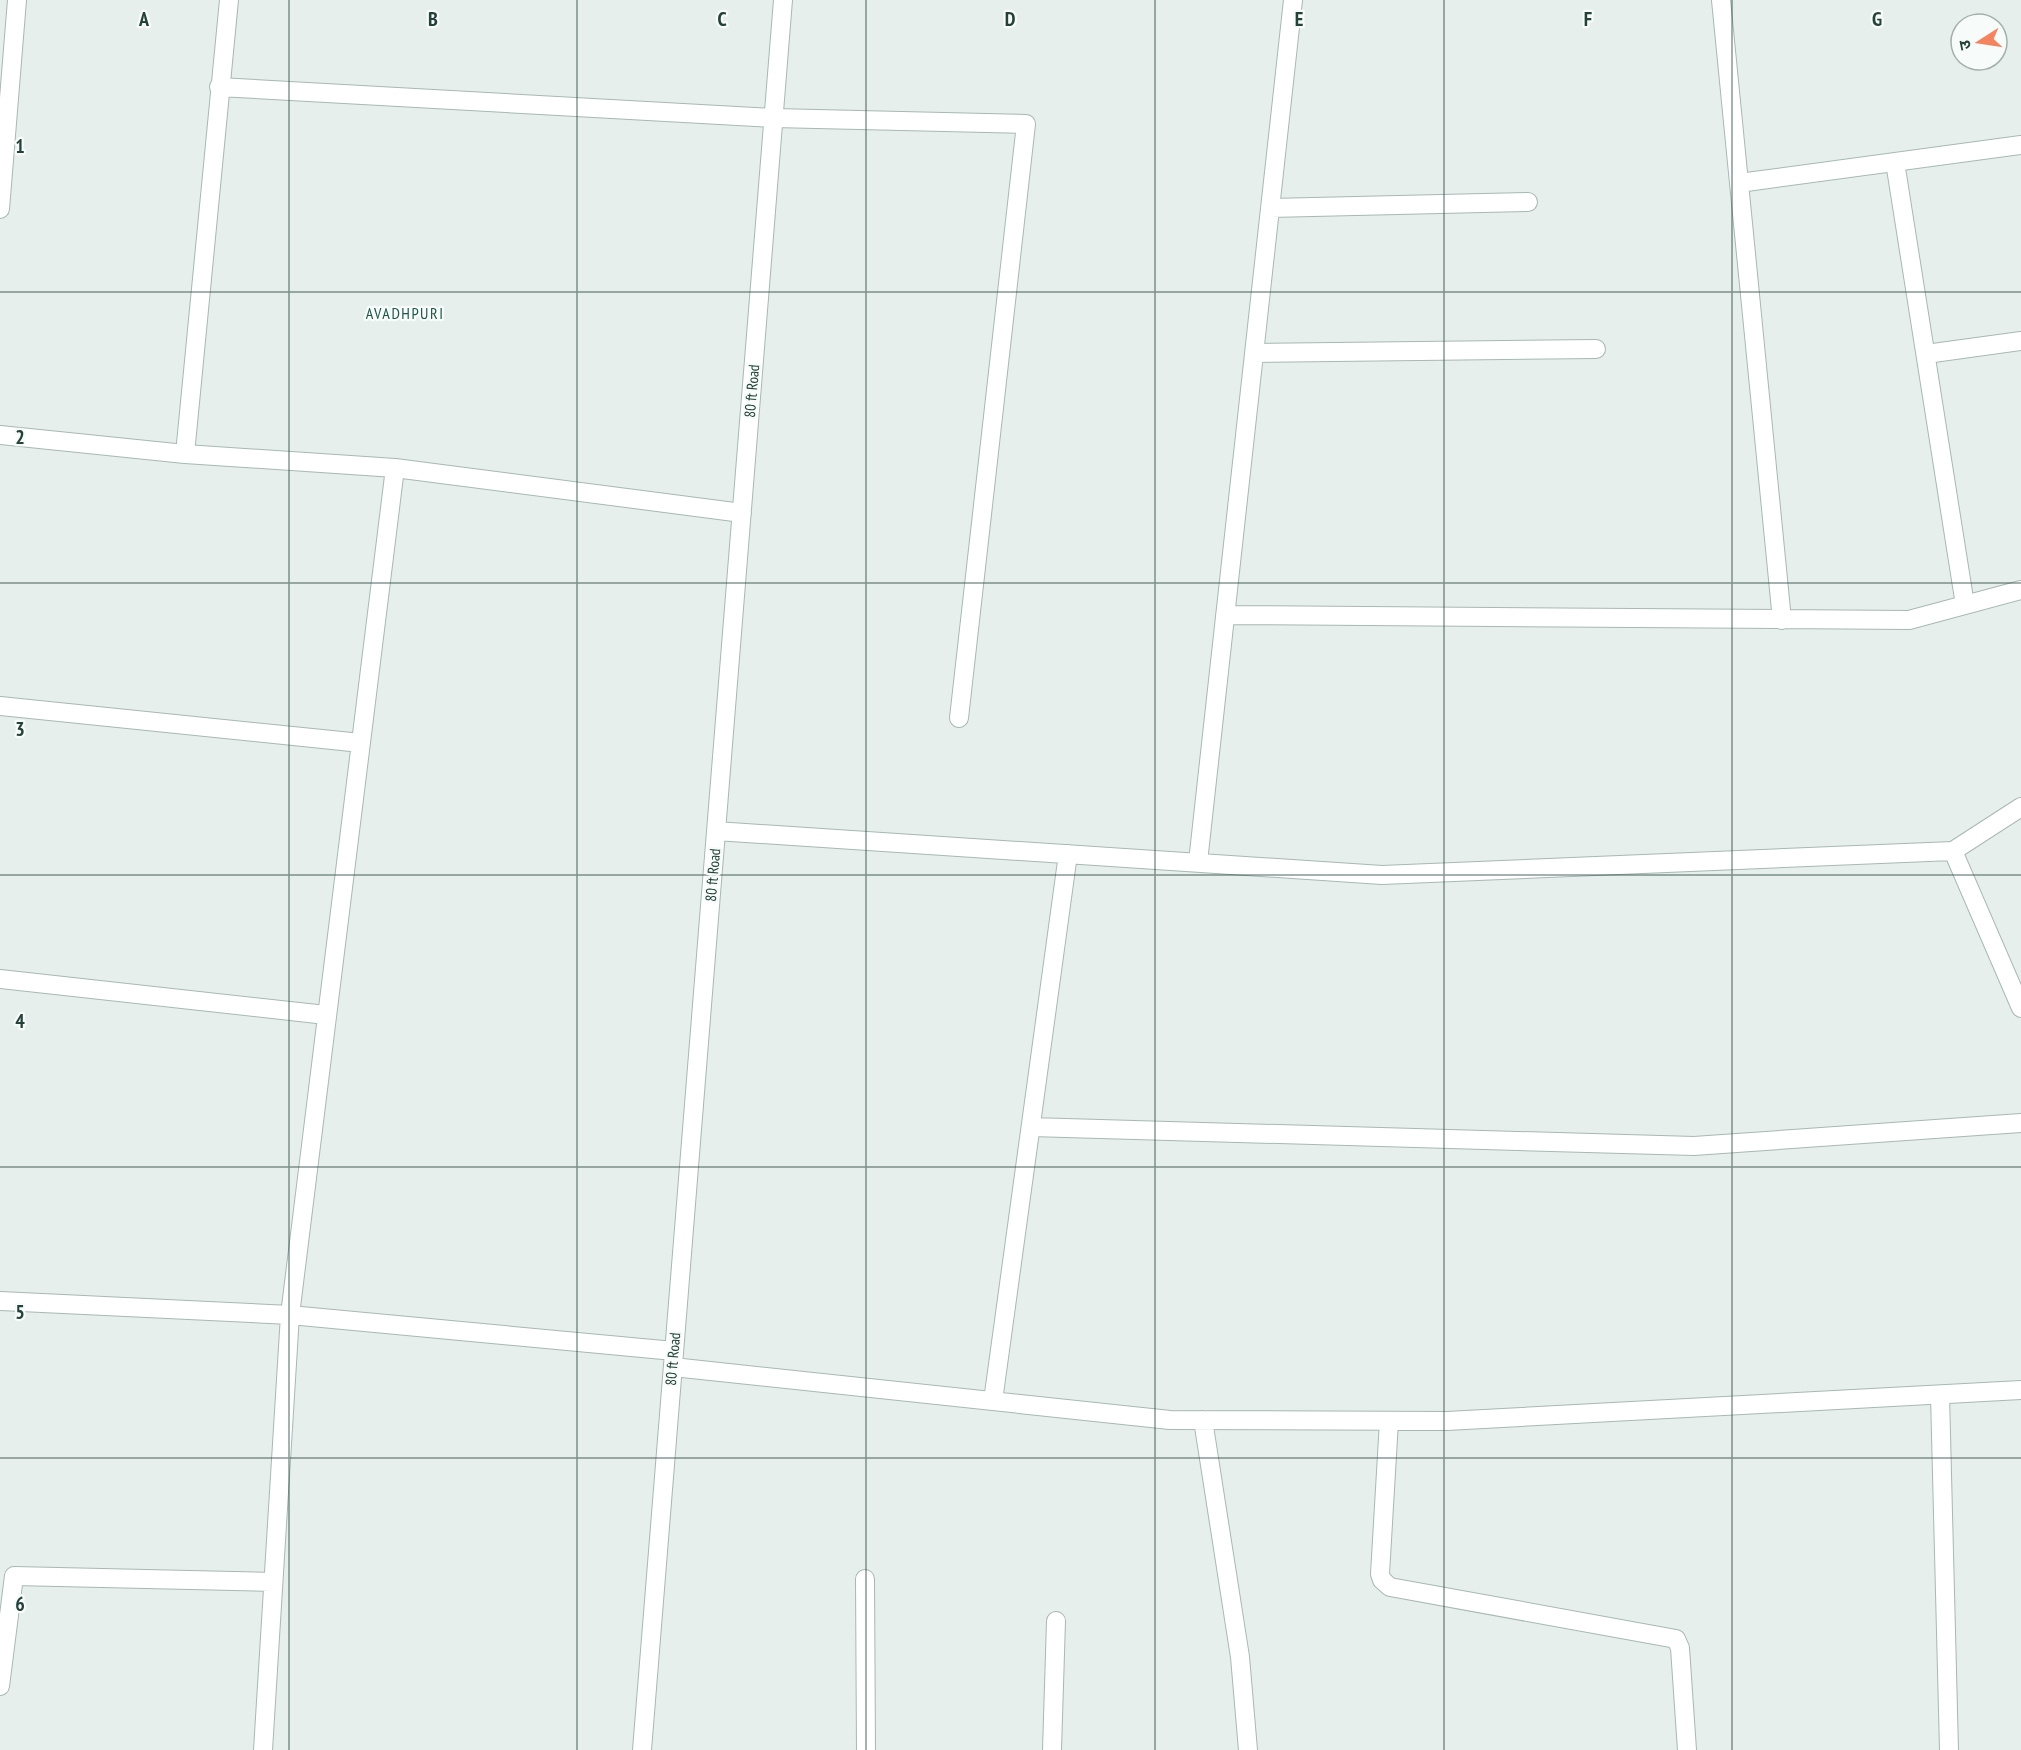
<svg xmlns="http://www.w3.org/2000/svg" width="2021" height="1750" font-family="'PT Sans Narrow','Noto Sans Devanagari',sans-serif">
  <rect width="100%" height="100%" fill="#e6efeb"/>
  <g fill="none" stroke-linecap="round" stroke-linejoin="round">
    <defs>
      <path id="minor" d="M1721,0L1782,620
        M219,87L774,118L1026,124L959,718
        M1895,162L1965,605
        M1739,183L2021,145
        M1270,208L1528,202
        M0,209L17,0
        M1254,353L1596,349
        M1926,354L2021,341
        M0,435L185,454L395,468L742,513
        M185,454L229,0
        M1225,615L1909,620L2021,590
        M0,706L361,743
        M716,831L1382,875L1953,851L2021,807
        M1953,851L2021,1008
        M1198,862L1293,0
        M0,979L326,1015
        M1031,1127L1694,1146L2021,1123
        M0,1301L290,1315L674,1351
        M673,1367L1170,1420L1447,1421L2021,1390
        M1940,1395L1949,1750
        M993,1401L1068,854
        M1203,1420L1240,1657L1248,1750
        M1389,1421L1380,1574L1382,1580L1390,1587L1676,1639L1680,1648L1687,1750
        M865,1579L866,1750
        M0,1686L14,1576L273,1582
        M263,1750L290,1315L395,468
        M642,1750L783,0
        M1052,1750L1056,1621"/>
    </defs>
    <use href="#minor" stroke="#a8b8b2" stroke-width="20"/>
    <use href="#minor" stroke="#fff" stroke-width="18"/>
  </g>
  <path fill="none" stroke="#24423a" stroke-width="1.5" stroke-opacity="0.55" d="M289,0V1750M577,0V1750M866,0V1750M1155,0V1750M1444,0V1750M1732,0V1750M0,292H2021M0,583H2021M0,875H2021M0,1167H2021M0,1458H2021"/>
  <g text-anchor="middle" stroke-width="4.5" stroke-linejoin="round" paint-order="stroke">
    <g font-size="15" fill="#24423a" stroke="#f7fbf9">
      <text transform="translate(752 391) rotate(-85)" y="5">80 ft Road</text>
      <text transform="translate(713 875) rotate(-85)" y="5">80 ft Road</text>
      <text transform="translate(673 1359) rotate(-85)" y="5">80 ft Road</text>
    </g>
    <g font-size="16" letter-spacing="1.5" fill="#1f5548" stroke="#f7fbf9">
      <text x="405" y="319">AVADHPURI</text>
    </g>
  </g>
  <g font-size="20" text-anchor="middle" font-weight="bold" fill="#24423a" stroke="#f7fbf9" stroke-width="4.5" stroke-linejoin="round" paint-order="stroke">
    <text x="144" y="26">A</text>
    <text x="433" y="26">B</text>
    <text x="722" y="26">C</text>
    <text x="1010" y="26">D</text>
    <text x="1299" y="26">E</text>
    <text x="1588" y="26">F</text>
    <text x="1877" y="26">G</text>
    <text x="20" y="153">1</text>
    <text x="20" y="444">2</text>
    <text x="20" y="736">3</text>
    <text x="20" y="1028">4</text>
    <text x="20" y="1319">5</text>
    <text x="20" y="1611">6</text>
  </g>
  <g transform="translate(1979 42) rotate(258)"><circle r="28" fill="#f7fbf9" stroke="#a3b1ad" stroke-width="1.5"/>
  <path d="M0-4.5L10 22L0 15L-10 22Z" fill="#f4845f"/>
  <text y="-9" font-size="16" font-weight="bold" text-anchor="middle" fill="#24423a">उ</text>
  </g>
</svg>
